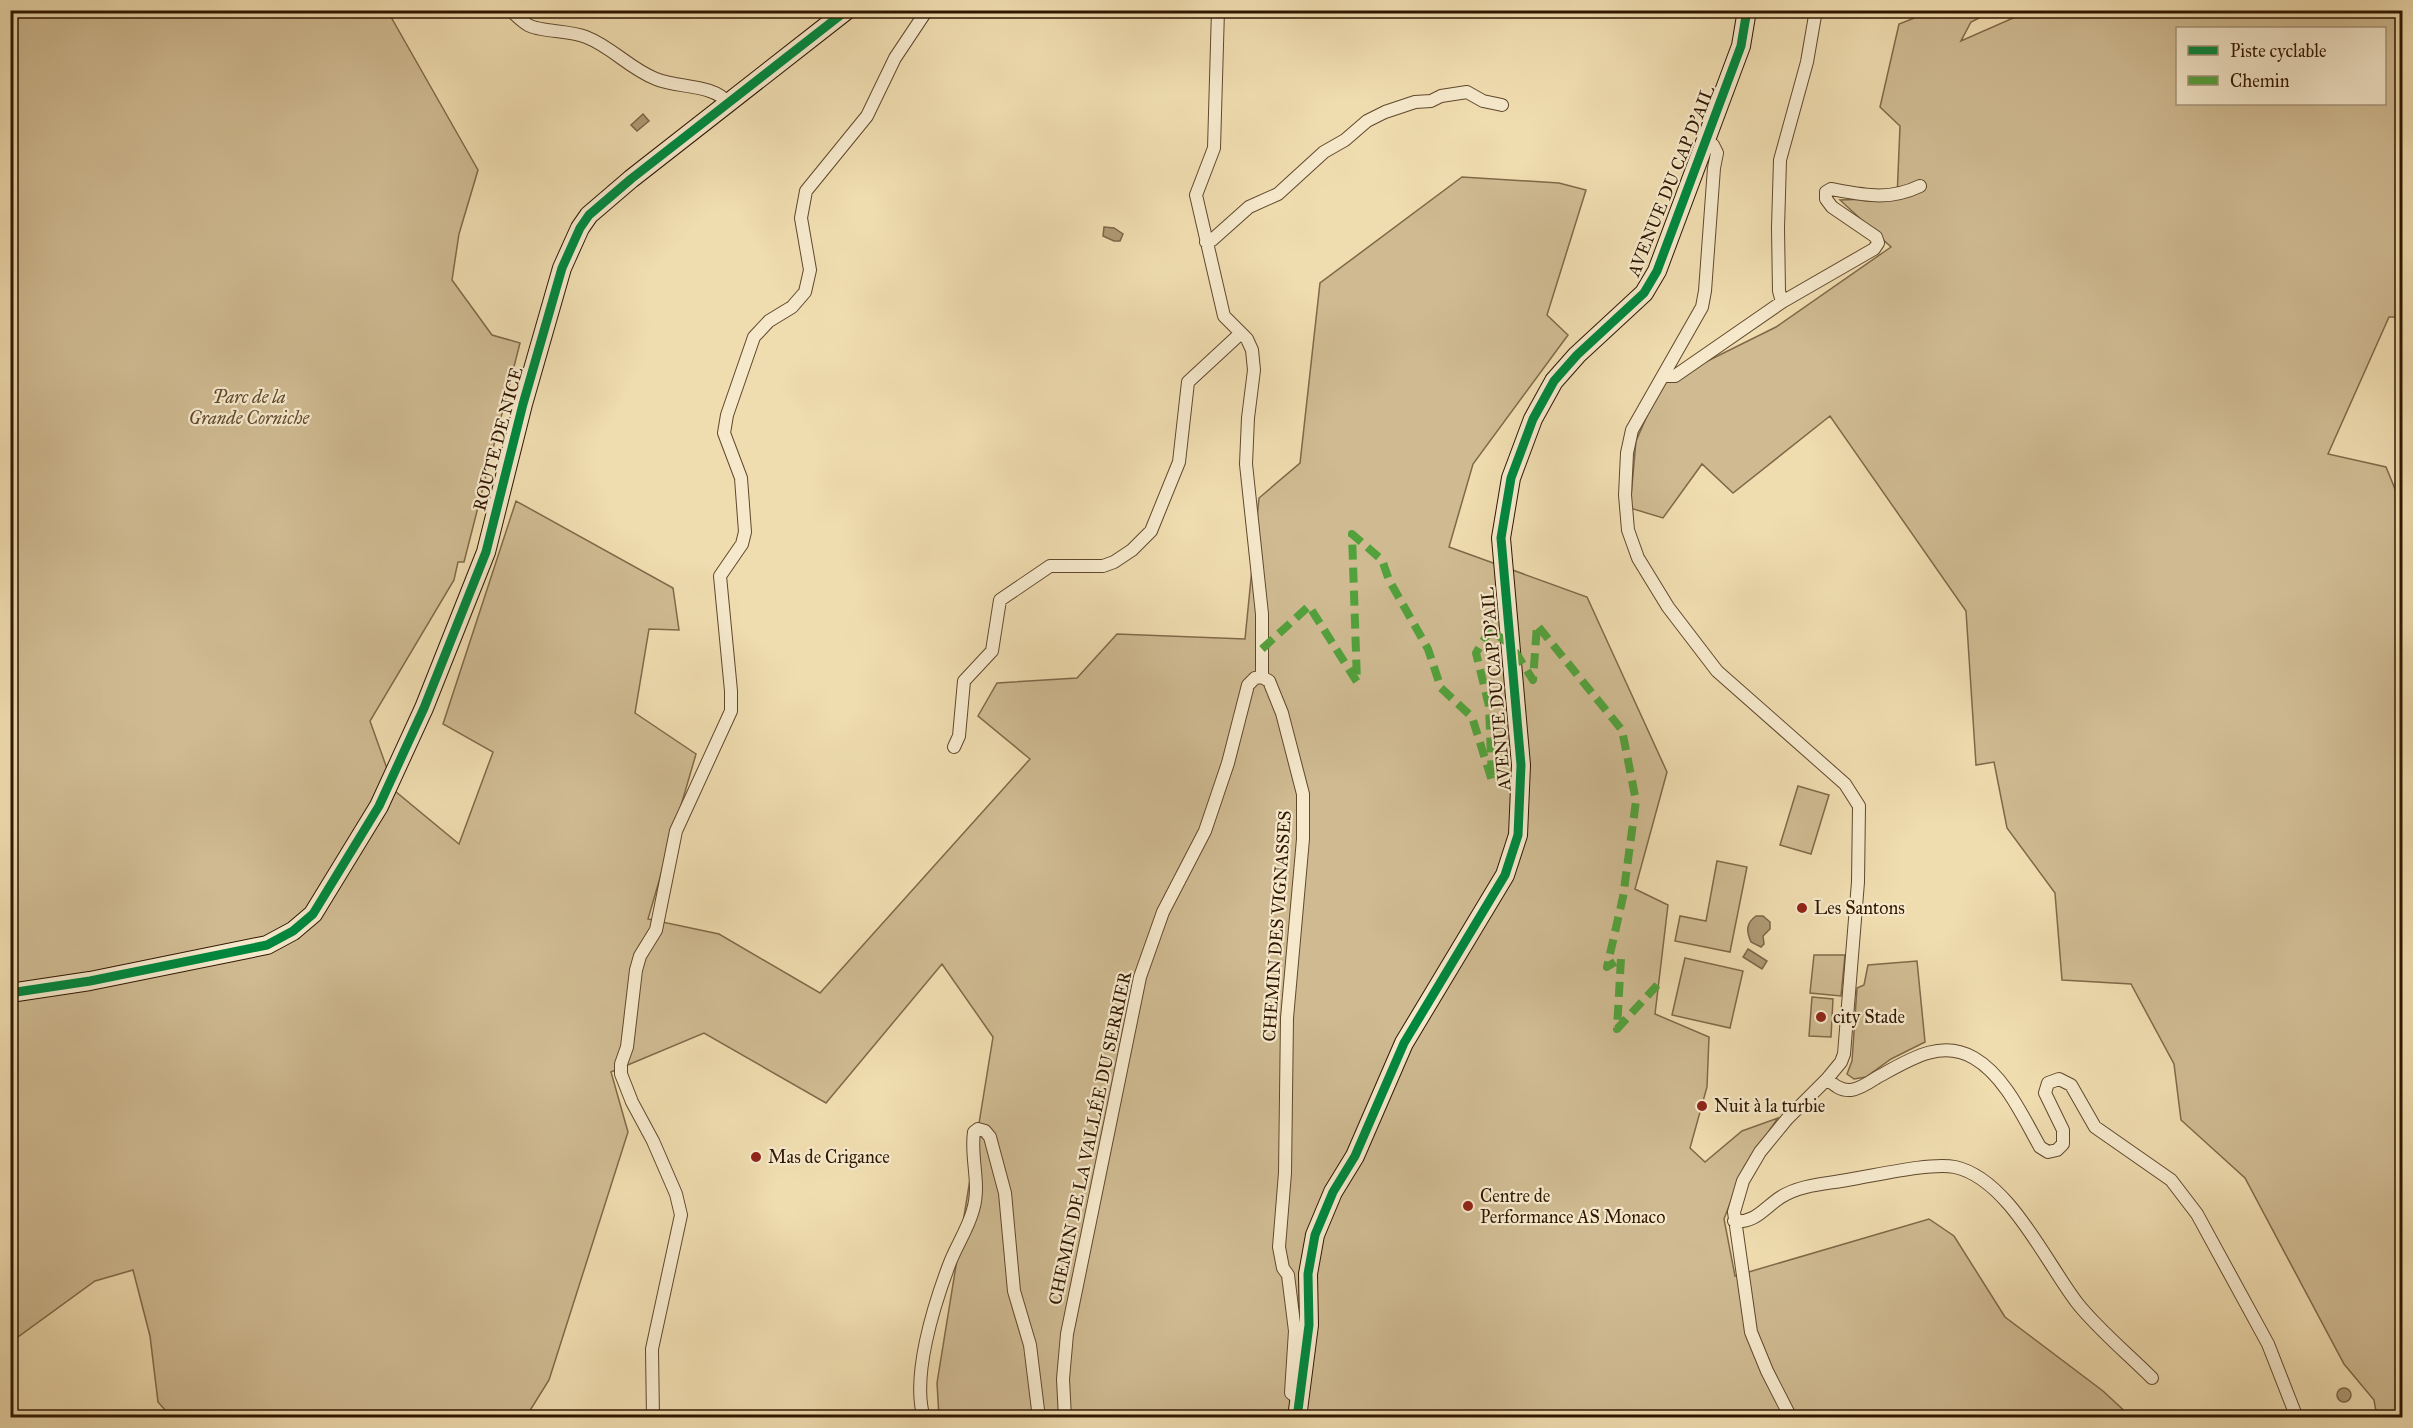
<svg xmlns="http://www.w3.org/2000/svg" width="2413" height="1428" font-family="'IM FELL Great Primer',serif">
  <rect width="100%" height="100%" fill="#efdcaf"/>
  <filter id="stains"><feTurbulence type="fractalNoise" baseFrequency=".00333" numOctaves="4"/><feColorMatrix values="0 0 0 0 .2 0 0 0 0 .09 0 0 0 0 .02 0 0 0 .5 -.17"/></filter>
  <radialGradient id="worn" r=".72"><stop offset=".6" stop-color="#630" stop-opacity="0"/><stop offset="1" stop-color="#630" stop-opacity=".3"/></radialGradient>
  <path fill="#cfba91" stroke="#806848" stroke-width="1.5" fill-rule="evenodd" d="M387,10L478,170L459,234L452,280L492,335L520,343L464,562H458L454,580L370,721L395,791L459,844L493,752L443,724L516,501L673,588L679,630L649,629L635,713L696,754L648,919L719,934L820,993L1030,759L978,716L997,683L1077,678L1117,634L1245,639L1259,498L1300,463L1320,283L1462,177L1559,183L1586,190L1547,315L1568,335L1473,464L1449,547L1587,597L1667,772L1635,889L1668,905L1655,1014L1709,1037L1707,1087L1690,1148L1705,1162L1742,1131L1778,1118L1744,1167L1724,1219L1735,1276L1929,1219L1954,1236L2005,1317L2103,1391L2131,1417H939L937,1383L993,1037L942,964L826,1103L704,1033L611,1072L628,1132L549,1380L526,1417H171L158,1402L150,1336L133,1270L95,1281L11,1342V11Z
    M1932,11H1993L1971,22L1961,41L2029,11H2402V317H2389L2328,454L2386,467L2402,506V1417H2377L2374,1400L2344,1364L2245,1178L2181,1120L2174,1064L2131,984L2062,980L2055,893L2007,828L1994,762L1976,765L1966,611L1830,416L1733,493L1702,464L1663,518L1630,508L1636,441L1661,384L1776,327L1891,247L1840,200L1897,198L1900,126L1880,107L1899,24ZM2178,28H2384V104H2178Z
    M1798,786L1829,795L1811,854L1780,845Z
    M1717,861L1747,867L1730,952L1675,941L1680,916L1706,921Z
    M1814,955H1845L1841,996L1810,993Z
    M1685,958L1743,971L1730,1028L1672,1015Z
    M1917,961L1925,1042L1891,1059L1866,1077L1854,1079L1847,1074L1852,1061L1857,988L1864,985L1868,965Z
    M1812,997L1833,999L1831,1037L1809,1036Z"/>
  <path fill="#ae9974" stroke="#7c6546" stroke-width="1.5" d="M643,114L649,121L637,131L631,125Z
    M1104,227L1114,228L1123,234L1120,241H1114L1103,236Z
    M1756,916H1763L1770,922V929L1763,936L1764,944L1761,947L1751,942C1746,931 1746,923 1756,916Z
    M1748,949L1767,961L1762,969L1743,957Z
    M2337 1395a7 7 0 1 1 14 0a7 7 0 1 1-14 0Z"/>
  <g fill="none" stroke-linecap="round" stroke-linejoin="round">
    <defs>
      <path id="street" d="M510,10C516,15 521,21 528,25C540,32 569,30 586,37C612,47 630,69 656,79C677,88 714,84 728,103
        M1218,10L1214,148L1196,195L1224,316L1247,339L1252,350L1254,370L1248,418L1246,464L1262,614V677
        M1706,141L1713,145L1717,153L1714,168L1705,291L1702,307L1632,430L1627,453L1625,495L1628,530L1638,558L1668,607L1717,671L1845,784L1859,806L1858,882L1844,1054L1841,1062L1827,1079L1787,1119L1760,1152L1743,1181L1734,1212L1751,1332L1767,1371L1791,1418
        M1206,242L1212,240L1249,207L1278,194L1324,152L1345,140L1367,121L1385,112L1415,102L1431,101L1441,96L1467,92L1483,101L1502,105
        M1782,302L1779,291L1778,228L1780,160L1807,62L1816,10
        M1663,376H1675L1782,302L1874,249L1878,243L1876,237L1832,207L1826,199V192L1831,189C1864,195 1889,201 1920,186
        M1262,677L1269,681L1282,713L1303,794V839L1287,1018L1285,1173L1279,1247L1283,1268L1288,1275L1295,1331L1291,1393L1298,1398
        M954,747L959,736L964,681L992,651L1000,600L1050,566H1103L1114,562L1132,550L1151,531L1179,462L1188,382L1241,333
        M1827,1079C1834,1085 1841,1091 1851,1090C1859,1089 1870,1082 1876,1078C1907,1061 1940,1038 1974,1058C2005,1076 2023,1117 2040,1147L2048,1152L2057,1150L2063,1144V1130L2045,1093L2048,1083L2059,1079L2071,1085L2095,1127L2171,1180L2197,1214L2268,1344L2297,1418
        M1734,1221C1755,1224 1765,1207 1781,1197C1800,1185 1825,1184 1847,1180C1874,1176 1930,1162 1955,1167C2009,1179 2046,1263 2078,1304C2099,1330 2128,1354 2152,1378
        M653,1418L652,1349L681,1215L676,1194L653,1141L632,1102L621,1074V1064L627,1047L636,970L640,956L656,930L676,831L731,711V691L720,576L742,544L745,532L741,478L724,433L727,415L754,337L769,321L792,307L805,292L810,270L801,218L806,191L867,116L895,58L927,10
        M924,1418C911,1377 934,1305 949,1265C956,1246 968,1229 973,1210C981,1184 970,1157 974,1132L978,1129L985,1131L990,1137L1005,1193L1014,1291L1030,1345L1039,1418
        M1065,1418L1063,1379L1067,1334L1140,977L1163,912L1205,831L1228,763L1248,685L1255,678L1262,677"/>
      <path id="secondary" d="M10,993L90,981L267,945L293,931L313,914L379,806L424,708L486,552L523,404L562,268L580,228L589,215L631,179L847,10
        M1297,1418L1309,1325L1308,1274L1315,1235L1333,1192L1355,1156L1404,1043L1505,875L1518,835L1521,765L1501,538L1511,478L1533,419L1554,381L1577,355L1644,293L1657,271L1741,46L1747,10"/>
    </defs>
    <use href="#street" stroke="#60482c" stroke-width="14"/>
    <use href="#secondary" stroke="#301600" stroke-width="20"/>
    <use href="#street" stroke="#f5e8cb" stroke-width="12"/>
    <use href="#secondary" stroke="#f5e8cb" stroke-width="18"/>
    <path stroke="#52a13c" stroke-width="8" stroke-dasharray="15 8" stroke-linecap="butt" d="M1262,649L1309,606L1357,682L1352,534L1382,560L1389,580L1428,649L1441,688L1472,717L1492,781L1489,706L1476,653L1490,630L1511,645L1533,680L1537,625L1622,730L1636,801L1623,897L1607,967L1621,958L1617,1029L1660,982"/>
    <defs>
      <path id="cycleway" d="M10,993L90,981L267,945L293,931L313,914L379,806L424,708L486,552L523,404L562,268L580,228L589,215L631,179L847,10
        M1297,1418L1309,1325L1308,1274L1315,1235L1333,1192L1355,1156L1404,1043L1505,875L1518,835L1521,765L1501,538L1511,478L1533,419L1554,381L1577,355L1644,293L1657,271L1741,46L1747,10"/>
    </defs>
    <use href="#cycleway" stroke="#f5e8cb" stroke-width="13"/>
    <use href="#cycleway" stroke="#00873e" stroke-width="9"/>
  </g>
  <g fill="#8f2418" stroke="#f5e8cb" stroke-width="2">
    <circle cx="1802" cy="908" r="6"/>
    <circle cx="1821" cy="1017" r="6"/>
    <circle cx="1702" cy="1106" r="6"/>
    <circle cx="756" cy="1157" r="6"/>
    <circle cx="1468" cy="1206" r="6"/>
  </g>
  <g text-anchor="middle" stroke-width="4.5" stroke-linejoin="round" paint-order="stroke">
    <g font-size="18" fill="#301600" stroke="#f5e8cb">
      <text transform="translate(1671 181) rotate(-68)" y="6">AVENUE DU CAP D'AIL</text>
      <text transform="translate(498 439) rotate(-75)" y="6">ROUTE DE NICE</text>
      <text transform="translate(1496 689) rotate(-95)" y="6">AVENUE DU CAP D'AIL</text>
      <text transform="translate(1277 926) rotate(-86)" y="6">CHEMIN DES VIGNASSES</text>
      <text transform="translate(1090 1138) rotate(-78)" y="6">CHEMIN DE LA VALLÉE DU SERRIER</text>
    </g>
    <g font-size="18" font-style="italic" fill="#60472c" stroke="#f5e8cb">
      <text x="249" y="403">Parc de la<tspan x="249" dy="21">Grande Corniche</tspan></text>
    </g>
    <g font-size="18" fill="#301600" stroke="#f5e8cb" text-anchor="start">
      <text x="1814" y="914">Les Santons</text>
      <text x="1833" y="1023">city Stade</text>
      <text x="1714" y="1112">Nuit à la turbie</text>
      <text x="768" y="1163">Mas de Crigance</text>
      <text x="1480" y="1202">Centre de<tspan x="1480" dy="21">Performance AS Monaco</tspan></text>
    </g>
  </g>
  <rect width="2413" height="1428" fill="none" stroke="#efdcaf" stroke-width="36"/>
  <rect x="12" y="12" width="2389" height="1404" fill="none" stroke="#301600" stroke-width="3"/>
  <rect x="18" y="18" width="2377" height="1392" fill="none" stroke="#301600" stroke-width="1.5"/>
  <rect x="2176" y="27" width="210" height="78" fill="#f5e8cb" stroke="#a6947a" stroke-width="1.5"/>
  <rect x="2188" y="46" width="30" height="9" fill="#00873e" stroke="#a6947a" stroke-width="1.5"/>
  <text x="2230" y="57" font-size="18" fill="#301600">Piste cyclable</text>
  <rect x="2188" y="76" width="30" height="9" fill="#52a13c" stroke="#a6947a" stroke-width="1.5"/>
  <text x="2230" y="87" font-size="18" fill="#301600">Chemin</text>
  <rect width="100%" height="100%" filter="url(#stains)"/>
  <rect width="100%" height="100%" fill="url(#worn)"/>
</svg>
